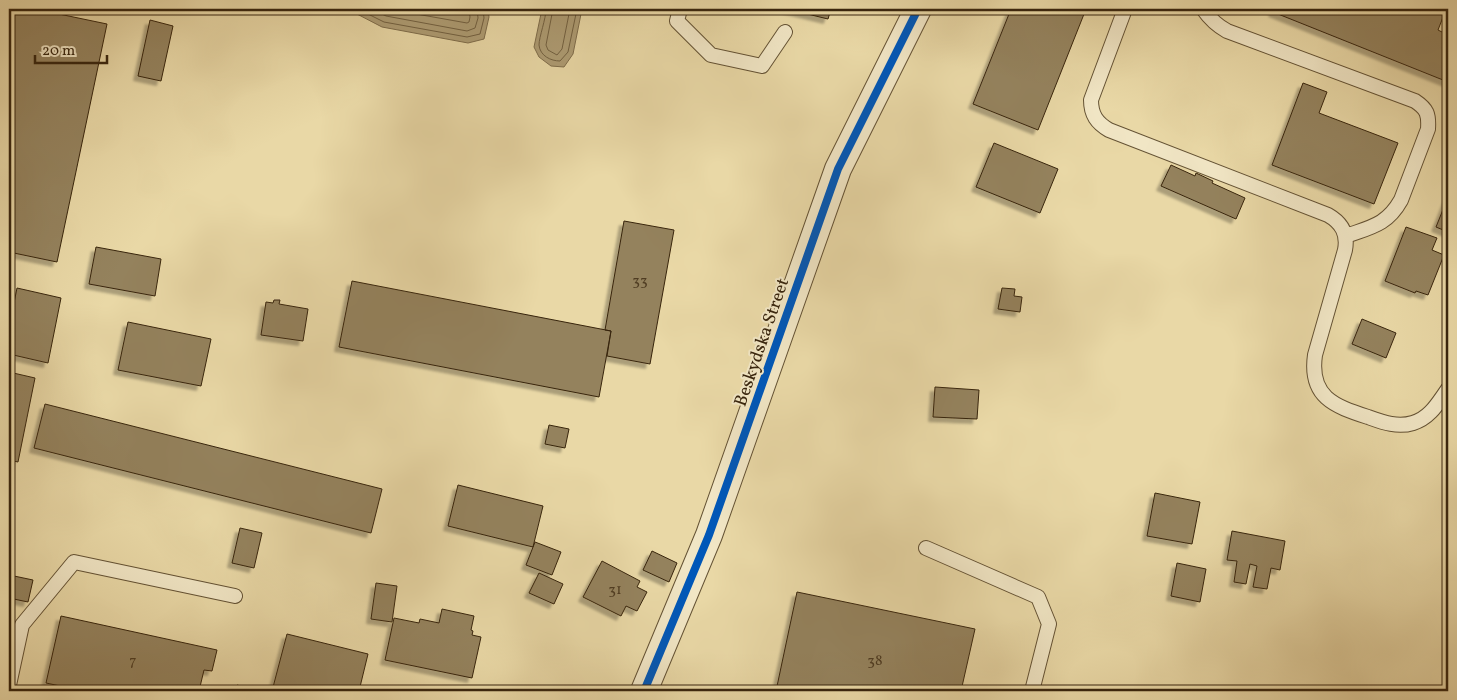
<svg xmlns="http://www.w3.org/2000/svg" width="1457" height="700" font-family="Vollkorn,serif">
  <defs>
    <filter id="shadow"><feDropShadow dx="-4.5" dy="4.5" stdDeviation="1" flood-color="#0004"/></filter>
  </defs>
  <rect width="100%" height="100%" fill="#e9d8a6"/>
  <filter id="stains"><feTurbulence type="fractalNoise" baseFrequency=".004" numOctaves="4"/><feColorMatrix values="0 0 0 0 .2 0 0 0 0 .09 0 0 0 0 .02 0 0 0 .5 -.17"/></filter>
  <radialGradient id="worn" r=".72"><stop offset=".6" stop-color="#630" stop-opacity="0"/><stop offset="1" stop-color="#630" stop-opacity=".3"/></radialGradient>
  <path fill="#ad9b72" stroke="#7e6c4a" d="M356,9H488L489,17L484,39L468,43L382,27L357,14Z
    M542,9H582L573,54L564,67L551,66L539,57L534,47Z"/>
  <g fill="none" stroke-linecap="round" stroke-linejoin="round">
    <path stroke="#726040" stroke-width="1" d="M361,9L362,11L384,22L467,37L480,34L484,18L483,9
      M372,9L386,16L467,31L475,28L478,18L477,9
      M388,9L467,23L469,22L470,17L469,9
      M546,9C546,19 539,37 539,45C540,56 551,61 560,61L568,52L577,9
      M553,9L546,45L548,50L557,55L562,49L570,9"/>
  </g>
  <path fill="#94825d" stroke="#38250e" filter="url(#shadow)" d="M9,9H35L107,24L57,262L9,252Z
    M787,9H831L828,19Z
    M1011,9H1086L1038,130L973,104Z
    M1274,9H1436L1445,12L1438,30L1448,35V82L1273,12Z
    M150,20L173,26L161,81L138,76Z
    M1303,83L1327,92L1319,113L1398,143L1374,204L1272,165Z
    M994,143L1058,169L1040,213L976,187Z
    M1171,165L1195,176L1196,173L1213,181L1212,183L1245,198L1236,219L1161,186Z
    M1448,197V232L1436,227Z
    M624,221L674,230L650,364L607,356L611,331L605,330Z
    M1406,227L1437,238L1432,250L1444,255L1428,295L1416,291L1415,293L1385,281Z
    M96,247L161,259L155,296L89,284Z
    M352,281L611,331L599,397L339,347Z
    M17,288L61,298L48,363L9,354V318H11Z
    M1002,288L1015,289L1014,296L1022,297L1020,312L998,309Z
    M274,300H280L279,304L308,309L303,341L261,335L266,302L273,303Z
    M1362,319L1396,333L1386,358L1352,344Z
    M128,322L211,339L201,386L118,370Z
    M9,372L35,378L18,462L9,460Z
    M935,387L979,390L977,419L933,417Z
    M45,404L382,489L371,533L34,448Z
    M549,425L569,429L565,448L545,444Z
    M458,485L543,506L533,547L448,526Z
    M1155,493L1200,502L1192,544L1147,536Z
    M240,528L262,533L254,568L232,563Z
    M1232,531L1285,541L1280,570L1271,568L1267,589L1253,587L1257,566L1250,564L1246,584L1234,582L1237,561L1227,560Z
    M535,542L561,552L552,575L526,565Z
    M652,551L677,563L669,582L643,570Z
    M602,561L640,581L637,587L647,592L637,611L626,606L621,616L583,597Z
    M1177,563L1206,569L1200,602L1171,596Z
    M539,573L563,584L554,604L529,593Z
    M14,576L33,580L28,602L9,598Z
    M376,583L397,586L392,622L371,619Z
    M797,592L975,629L961,691H776Z
    M442,609L474,616L471,630L473,631L472,635L481,637L472,678L385,660L394,618L419,623L420,619L439,623Z
    M61,616L217,650L212,671L204,670L199,691H84L46,683Z
    M287,634L368,654L359,691H272Z
    M237,685L260,691H236Z"/>
  <g fill="none" stroke-linecap="round" stroke-linejoin="round">
    <defs>
      <path id="service" d="M680,9L677,21L711,55L762,66L785,32
        M1125,9L1091,100C1091,115 1097,123 1109,130L1328,215C1342,223 1348,234 1345,250L1315,355C1309,397 1334,406 1368,417C1382,422 1397,428 1413,423C1430,418 1438,403 1448,389
        M1203,9C1210,19 1216,25 1227,31L1415,101C1427,109 1429,114 1428,129L1401,200C1387,225 1371,227 1346,236
        M926,548L1038,597L1049,624L1032,691
        M9,685L22,625L74,562L235,596"/>
      <path id="minor" d="M644,691L709,535L838,169L918,9"/>
    </defs>
    <use href="#service" stroke="#645234" stroke-width="16"/>
    <use href="#minor" stroke="#645234" stroke-width="28"/>
    <use href="#service" stroke="#f1e6c5" stroke-width="14"/>
    <use href="#minor" stroke="#f1e6c5" stroke-width="26"/>
    <defs>
      <path id="cycleway" d="M644,691L709,535L838,169L918,9"/>
    </defs>
    <use href="#cycleway" stroke="#f1e6c5" stroke-width="11"/>
    <use href="#cycleway" stroke="#0057b8" stroke-width="8"/>
  </g>
  <g text-anchor="middle" stroke-width="4" stroke-linejoin="round" paint-order="stroke">
    <g font-size="15" fill="#4f3c22">
      <text x="640" y="285">33</text>
      <text x="615" y="594">31</text>
      <text x="133" y="665">7</text>
      <text x="875" y="665">38</text>
    </g>
    <g font-size="18" fill="#38250e" stroke="#f1e6c5">
      <text transform="translate(761 342) rotate(-71)" y="6">Beskydska Street</text>
    </g>
  </g>
  <rect width="1457" height="700" fill="none" stroke="#e9d8a6" stroke-width="30"/>
  <rect x="10" y="10" width="1437" height="680" fill="none" stroke="#38250e" stroke-width="2.5"/>
  <rect x="15" y="15" width="1427" height="670" fill="none" stroke="#38250e"/>
  <path d="M35 55v8h72v-8" fill="none" stroke="#38250e" stroke-width="2.5"/>
  <text x="42" y="55" font-size="15" fill="#38250e" stroke="#f1e6c5" stroke-width="4" paint-order="stroke">20 m</text>
  <rect width="100%" height="100%" filter="url(#stains)"/>
  <rect width="100%" height="100%" fill="url(#worn)"/>
</svg>
